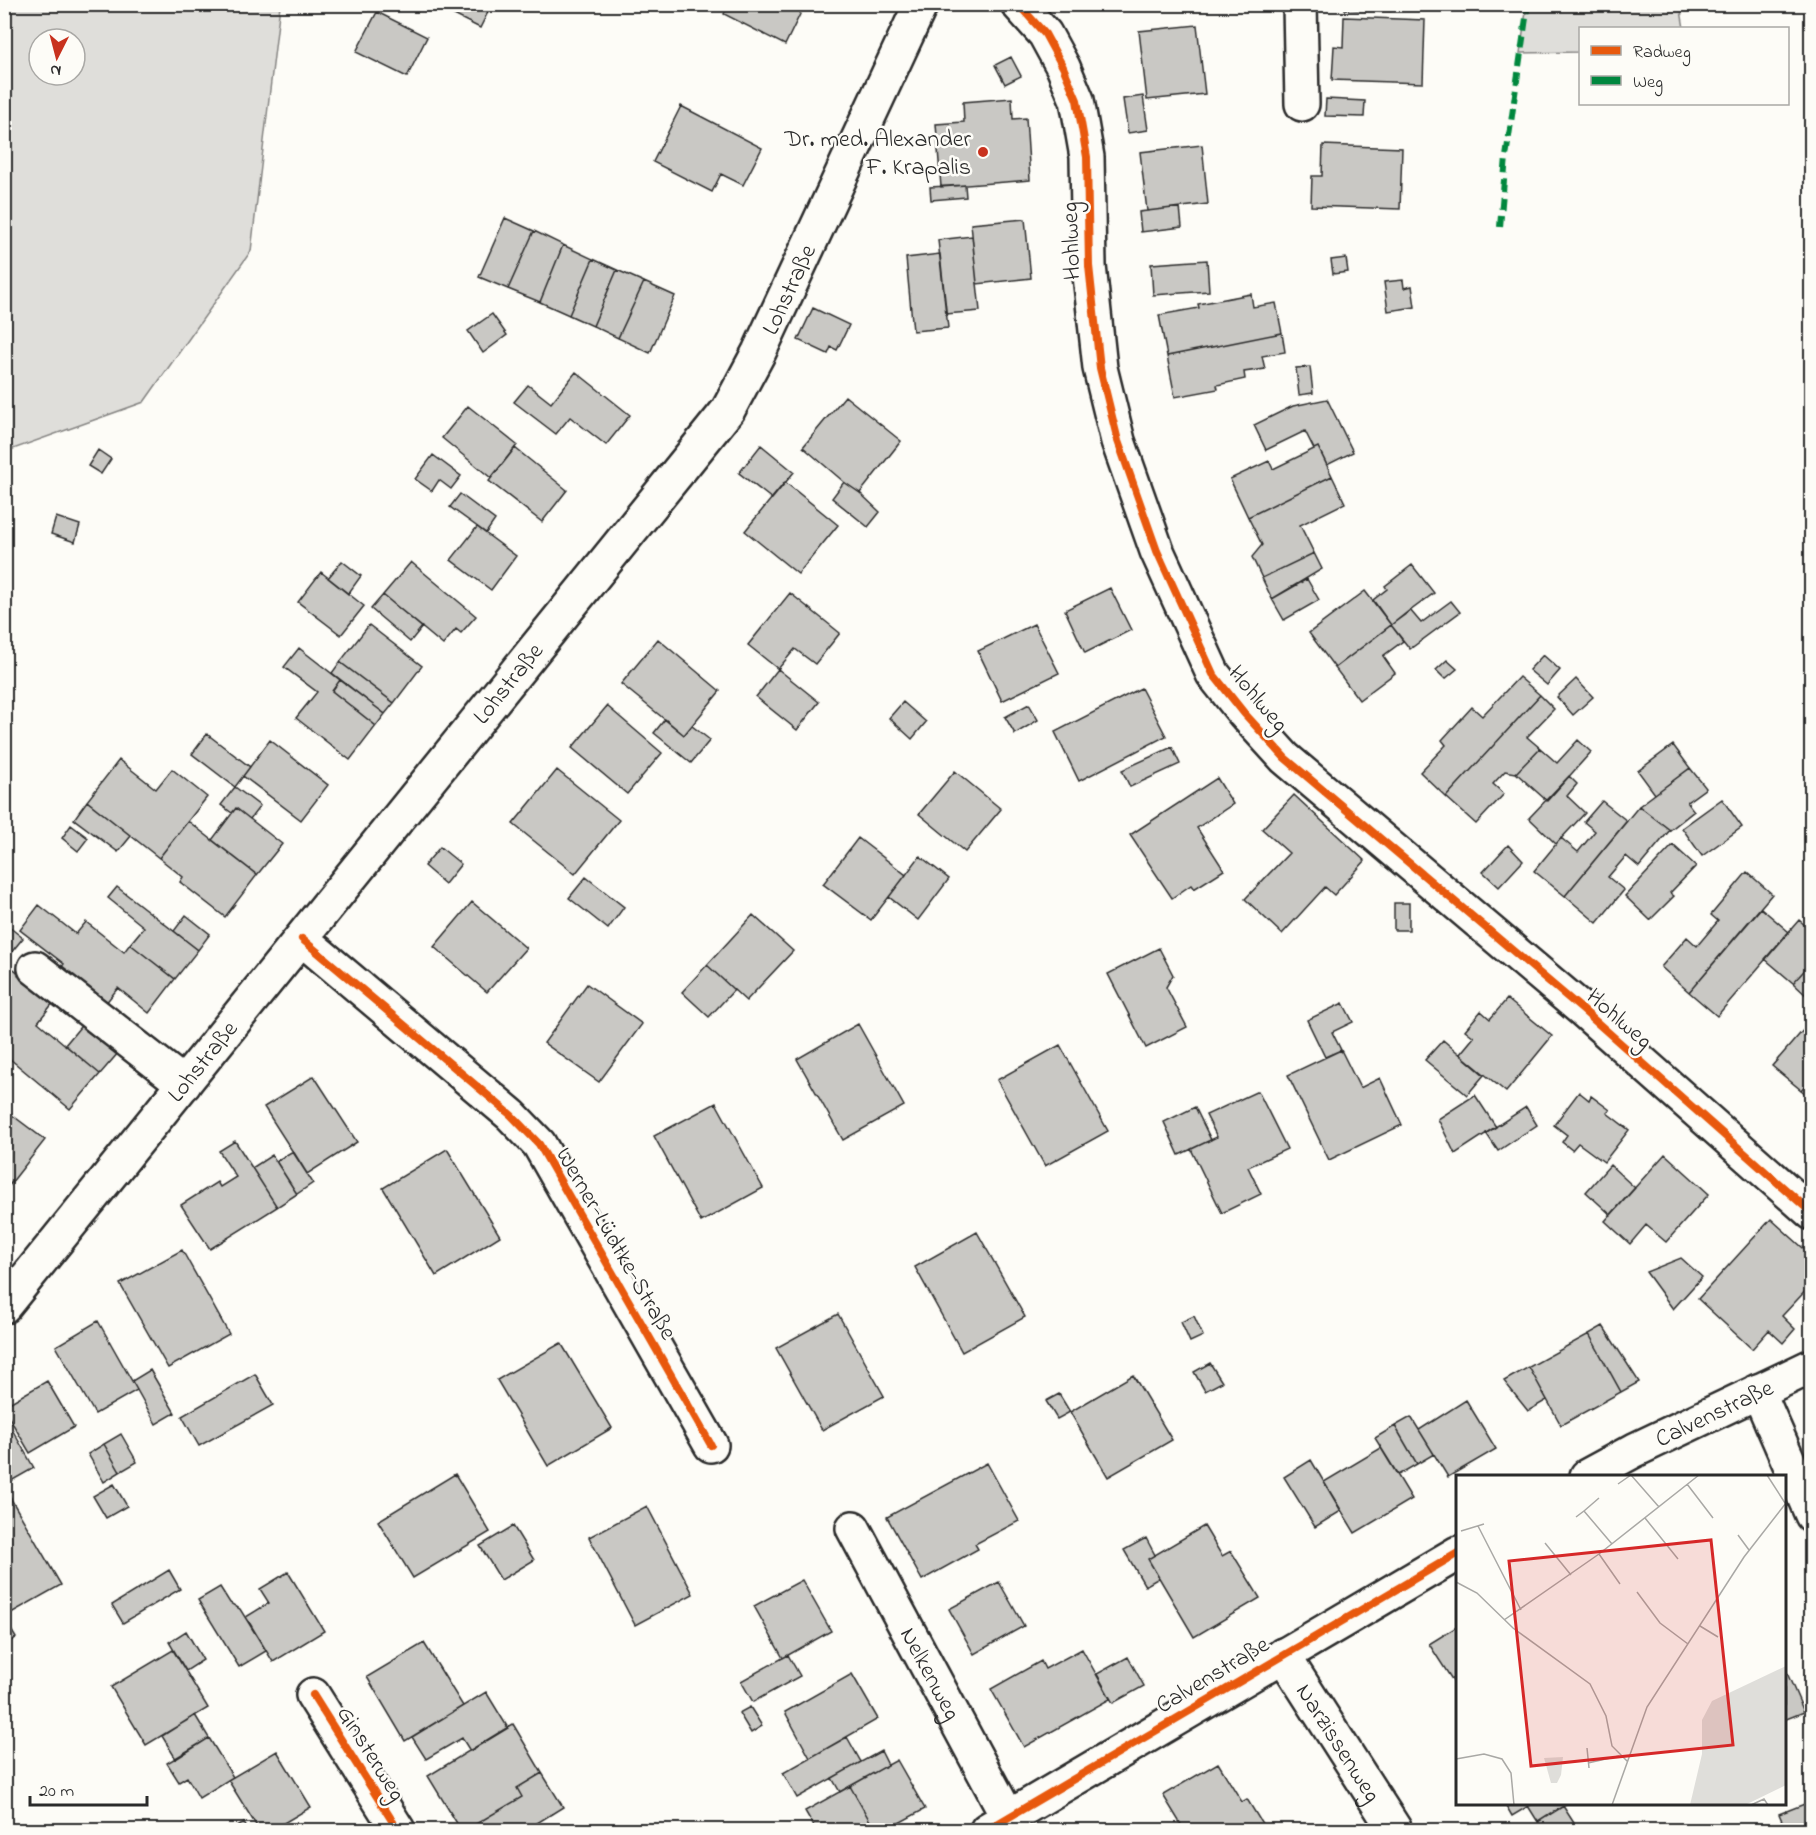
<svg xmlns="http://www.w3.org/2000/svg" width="1816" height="1835" font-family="'Indie Flower',sans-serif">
  <rect width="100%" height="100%" fill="#fdfcf7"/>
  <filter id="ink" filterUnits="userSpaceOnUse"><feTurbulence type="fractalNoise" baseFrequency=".0167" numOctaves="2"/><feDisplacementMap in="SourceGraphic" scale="12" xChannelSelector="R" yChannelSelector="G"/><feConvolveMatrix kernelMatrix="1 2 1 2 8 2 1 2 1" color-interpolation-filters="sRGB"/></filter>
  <g filter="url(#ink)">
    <path fill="#dfdeda" stroke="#858482" stroke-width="1.5" fill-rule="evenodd" d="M4,5H280L251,251L144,402L5,452ZM39,39H75V75H39Z
      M1527,5H1680L1684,28H1580V52L1520,53Z"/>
    <path fill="#c9c8c4" stroke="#2b2b2b" stroke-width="1.5" d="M432,4H492L480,28Z
      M712,4H729L726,11Z
      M729,4H805L785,45L724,14Z
      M1345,4H1391V11L1345,9Z
      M377,12L427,37L407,77L356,52Z
      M1344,17L1425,20L1423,83L1332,80L1334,46L1343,47Z
      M1197,25L1205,94L1147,100L1139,31Z
      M1011,57L1021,76L1005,84L995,65Z
      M1143,96L1148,130L1128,133L1123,99Z
      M1012,98L1013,119L1026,118L1030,180L941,187L936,124L964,122L963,102Z
      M1326,99L1365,101L1364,117L1325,116Z
      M681,106L762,148L743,185L721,174L712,192L653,162Z
      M1202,145L1208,204L1147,211L1140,152Z
      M1323,145L1402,148L1400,209L1311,206L1312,176H1322Z
      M965,185L966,197L931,200L930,187Z
      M1180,207L1182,227L1141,232L1139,212Z
      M505,218L534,231L508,289L479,277Z
      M1025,219L1031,278L977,284L971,224Z
      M534,231L563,245L540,302L508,289Z
      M972,236L980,311L946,314L938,240Z
      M563,245L593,259L569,315L540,302Z
      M940,254L948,328L913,331L906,258Z
      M1346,258L1348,272L1333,274L1331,260Z
      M593,259L617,270L593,326L569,315Z
      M1207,260L1209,291L1153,295L1151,264Z
      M617,270L644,282L618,338L593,326Z
      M1403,280L1404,288L1412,286L1415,307L1388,311L1384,282Z
      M644,282L675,296L650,353L618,338Z
      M1251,294L1253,307L1276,303L1282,333L1167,356L1159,315L1199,308L1198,304Z
      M813,308L849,325L837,350L831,347L828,354L798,340Z
      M492,314L507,335L483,353L468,331Z
      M1282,333L1285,352L1262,356L1265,369L1244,372L1245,379L1217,385L1218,389L1175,397L1167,356Z
      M1310,367L1313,393L1299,395L1296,368Z
      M576,372L630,415L606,445L570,417L556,434L514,402L528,385L551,403Z
      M845,396L901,441L860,493L844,482L803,447Z
      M1327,399L1353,452L1327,465L1318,447L1314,449L1305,431L1266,450L1254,425L1293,406Z
      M468,406L517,445L491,478L442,438Z
      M761,445L794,472L772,499L739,473Z
      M1318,447L1332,476L1248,517L1230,479L1269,461L1273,469Z
      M515,448L567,490L542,522L489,481Z
      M98,450L111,459L101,474L88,466Z
      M433,455L461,476L451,489L439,480L432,491L415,479Z
      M1332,476L1345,503L1300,525L1314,553L1262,578L1252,557L1262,545L1248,517Z
      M785,482L838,525L798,574L745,531Z
      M844,482L860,493L880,512L868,527L832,498Z
      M460,494L495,520L486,533L450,507Z
      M56,517L80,525L75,542L51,534Z
      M477,527L516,556L491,590L451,560Z
      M1314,553L1322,569L1272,599L1262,578Z
      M342,561L361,576L348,594L328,578Z
      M411,562L476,616L461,633L456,629L443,645L383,595Z
      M1412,565L1434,593L1391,625L1373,600L1387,589L1385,586Z
      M321,572L364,606L341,635L298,602Z
      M1307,579L1319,600L1284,620L1272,599Z
      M1110,588L1131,630L1085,653L1065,610Z
      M1365,591L1391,625L1335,668L1309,633Z
      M790,593L840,633L815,664L795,649L778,669L748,645Z
      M383,595L422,627L410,642L371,609Z
      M1451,601L1460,612L1410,649L1391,625L1410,610L1421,623Z
      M1034,624L1059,673L1002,701L978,651Z
      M369,625L422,666L394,703L340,662Z
      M1391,625L1403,641L1383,656L1395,673L1359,700L1335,668Z
      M658,639L720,691L684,735L621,684Z
      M299,648L340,680L332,691L376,726L350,760L296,718L317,692L284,667Z
      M1543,655L1560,670L1547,685L1529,670Z
      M1447,660L1457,669L1445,679L1436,670Z
      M340,662L394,703L385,714L332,673Z
      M778,669L819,702L797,730L756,697Z
      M1519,677L1540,695L1446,797L1420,772L1446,745L1442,740L1472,707L1482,716Z
      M1576,679L1593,697L1573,715L1557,697Z
      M340,680L385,714L376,726L332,691Z
      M1141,688L1166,736L1079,781L1055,732Z
      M1540,695L1554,709L1527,737L1540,748L1516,773L1505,771L1493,784L1504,794L1476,824L1446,797Z
      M903,702L926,722L912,739L889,718Z
      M1029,704L1038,720L1015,734L1005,717Z
      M607,706L662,753L627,794L572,748Z
      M665,719L684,735L692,726L710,740L691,763L654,733Z
      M207,734L250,767L235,787L192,754Z
      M270,740L328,785L301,820L243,776Z
      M1578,740L1591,752L1547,801L1516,773L1540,748L1557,763Z
      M1673,745L1690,768L1655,794L1638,771Z
      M1172,747L1180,764L1130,787L1122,770Z
      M119,760L156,789L172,769L207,797L159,858L87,801Z
      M1690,768L1706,788L1687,802L1694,811L1670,830L1639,806Z
      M557,770L619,820L575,874L513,824Z
      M955,771L1001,809L965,852L919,814Z
      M1569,776L1577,784L1567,796L1585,813L1556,844L1529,818Z
      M1217,778L1233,804L1197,828L1224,870L1194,889L1191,885L1172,898L1130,835Z
      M235,787L260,806L250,819L236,808L232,813L221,805Z
      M1294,795L1365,861L1334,895L1325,887L1282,934L1245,899L1289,853L1262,829Z
      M1722,799L1742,827L1702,856L1682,828Z
      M87,801L131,836L118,852L74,819Z
      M1602,801L1627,821L1565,896L1534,871L1561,838L1578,852L1595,831L1584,822Z
      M1639,806L1670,830L1639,867L1626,856L1608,877L1624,890L1597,923L1565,896Z
      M236,808L282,844L257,875L212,840Z
      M188,821L257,875L225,917L180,882L183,877L159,858Z
      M71,825L88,838L78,851L62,838Z
      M858,838L906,875L871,920L823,884Z
      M1508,845L1523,861L1499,887L1483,872Z
      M1673,845L1696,866L1670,893L1674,896L1650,920L1625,896Z
      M440,847L461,864L445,884L424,866Z
      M920,856L949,879L918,920L889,897Z
      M1747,872L1772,894L1689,992L1661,967L1687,937L1697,946L1718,921L1711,915Z
      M586,877L624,907L608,929L569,898Z
      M117,887L198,950L175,979L130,944L144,927L108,898Z
      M472,902L526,948L487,992L434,947Z
      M1394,903H1409V930H1394Z
      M39,905L76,934L86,922L124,952L130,944L175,979L149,1013L118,988L105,1004L60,969L64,964L20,930Z
      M1761,908L1789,932L1717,1016L1689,992Z
      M186,915L210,934L198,950L174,931Z
      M753,915L793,951L746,1001L707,965Z
      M1799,920L1812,931V938L1809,941L1812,943V962L1793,983L1765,959Z
      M4,923L23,938L10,954L4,950Z
      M1159,948L1173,975L1166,987L1187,1027L1146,1048L1108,974Z
      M1812,962V995L1809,998L1793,983Z
      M8,964L53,1003L38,1022L100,1074L70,1109L4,1054V968Z
      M707,965L734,990L709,1017L682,992Z
      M587,984L642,1024L599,1082L544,1043Z
      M1507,999L1552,1036L1506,1092L1460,1054L1474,1037L1465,1030L1481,1011L1490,1019Z
      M1343,1003L1353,1022L1332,1032L1341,1050L1325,1057L1307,1020Z
      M90,1015L125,1045L100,1074L65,1045Z
      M1812,1020V1078L1801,1090L1772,1066Z
      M858,1024L904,1106L843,1140L797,1059Z
      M1443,1040L1484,1075L1467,1095L1425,1060Z
      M1060,1045L1108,1131L1045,1166L997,1080Z
      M1341,1050L1360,1088L1380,1078L1402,1125L1329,1160L1288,1075Z
      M314,1076L357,1142L307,1174L264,1107Z
      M1812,1078V1099L1801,1090Z
      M1258,1091L1287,1149L1248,1167L1261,1194L1222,1213L1191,1149L1217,1137L1206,1115Z
      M1579,1092L1589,1100L1591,1096L1610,1110L1607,1113L1629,1130L1604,1162L1578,1143L1572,1150L1562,1142L1567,1135L1554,1125Z
      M1475,1095L1496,1127L1455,1154L1438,1119Z
      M716,1103L763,1188L701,1222L654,1136Z
      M1195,1107L1211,1140L1179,1155L1164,1122Z
      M1526,1107L1537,1125L1498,1151L1486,1133Z
      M4,1109L45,1140L4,1192Z
      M235,1141L277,1207L210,1249L181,1205L217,1182L220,1187L236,1177L219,1151Z
      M447,1149L500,1236L436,1276L383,1188Z
      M293,1151L313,1183L297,1194L276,1161Z
      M1665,1154L1709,1194L1666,1242L1646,1225L1630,1244L1605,1221Z
      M272,1155L297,1194L277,1207L252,1168Z
      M1610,1165L1635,1188L1611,1215L1586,1192Z
      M1771,1219L1812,1256V1284L1782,1316L1795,1329L1783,1343L1769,1330L1752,1349L1698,1299Z
      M977,1232L1025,1317L962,1352L915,1267Z
      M182,1250L229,1334L168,1368L120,1284Z
      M1681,1258L1702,1277L1673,1309L1646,1272Z
      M838,1314L884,1396L822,1430L776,1348Z
      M1194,1316L1203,1336L1190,1342L1181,1322Z
      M98,1321L137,1390L95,1414L56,1346Z
      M1603,1326L1639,1382L1621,1392L1589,1334Z
      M1589,1334L1621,1392L1561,1425L1529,1367Z
      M561,1343L612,1428L548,1466L497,1380Z
      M1210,1363L1222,1382L1205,1391L1194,1372Z
      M1529,1367L1547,1400L1528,1411L1504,1381Z
      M150,1370L175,1413L156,1424L132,1381Z
      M255,1374L273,1405L199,1446L182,1416Z
      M1133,1375L1172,1440L1108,1477L1070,1412Z
      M47,1381L74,1427L30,1453L4,1409V1406Z
      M1059,1394L1070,1412L1057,1419L1046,1401Z
      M1466,1400L1496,1449L1448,1477L1419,1430Z
      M1411,1417L1434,1454L1417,1464L1395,1426Z
      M1395,1426L1417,1464L1398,1475L1375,1438Z
      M13,1431L34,1468L4,1485V1435Z
      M121,1434L137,1462L120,1472L104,1444Z
      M104,1444L120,1472L104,1482L88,1454Z
      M1381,1448L1412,1499L1355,1533L1324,1482Z
      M1311,1460L1341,1511L1315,1527L1284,1477Z
      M987,1463L1019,1521L975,1544L978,1549L922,1580L887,1517Z
      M455,1474L490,1532L413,1578L378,1521Z
      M114,1484L127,1506L106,1518L93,1496Z
      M4,1487L61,1585L4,1617Z
      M647,1506L693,1594L635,1625L589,1537Z
      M513,1526L534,1560L501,1580L480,1546Z
      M1204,1526L1222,1556L1231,1551L1260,1598L1194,1637L1148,1559Z
      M1146,1538L1155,1555L1148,1559L1159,1578L1145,1586L1124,1550Z
      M169,1570L180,1589L123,1623L112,1605Z
      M288,1572L324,1631L273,1662L246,1617L269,1603L260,1589Z
      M802,1580L831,1631L783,1658L754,1606Z
      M999,1582L1024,1626L974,1654L949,1609Z
      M220,1587L230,1603L240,1609L266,1651L239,1667L198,1600Z
      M4,1618L16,1638L4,1645Z
      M1458,1626V1689L1429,1644Z
      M186,1631L203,1660L186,1671L169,1642Z
      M424,1643L463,1706L405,1741L367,1677Z
      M1082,1649L1110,1699L1024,1747L991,1689L1041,1661L1045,1669Z
      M173,1650L208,1708L146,1745L111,1687Z
      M788,1655L800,1676L753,1702L741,1681Z
      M1128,1657L1144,1686L1113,1703L1097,1674Z
      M1784,1666L1804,1712L1784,1720Z
      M852,1674L878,1719L810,1758L785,1712Z
      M486,1692L508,1728L470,1751L462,1738L426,1759L412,1737Z
      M750,1707L762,1726L751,1733L739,1713Z
      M195,1715L209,1738L176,1759L162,1736Z
      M513,1724L542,1773L517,1788L522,1797L466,1830H461L428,1776Z
      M847,1737L861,1762L797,1798L783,1773Z
      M209,1738L233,1777L199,1798L187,1777L179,1782L167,1763Z
      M277,1751L311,1807L272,1830H259L228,1780Z
      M881,1751L888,1765L840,1792L832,1778Z
      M897,1760L925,1809L886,1830H875L850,1786Z
      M1218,1763L1242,1802L1247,1799L1266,1830H1177L1182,1826L1163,1795Z
      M542,1773L563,1807L526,1830H470L469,1828L522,1797L517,1788Z
      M850,1786L875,1830H816L805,1811Z
      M1812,1801V1830H1786L1779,1814Z
      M1505,1804H1532L1512,1816Z
      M1532,1804H1567L1538,1822L1528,1806Z
      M1563,1806L1574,1823L1563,1830H1543L1538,1822Z
      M244,1823L248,1830H232Z"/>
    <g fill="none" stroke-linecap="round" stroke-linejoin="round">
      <defs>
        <g id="minor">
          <path d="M1018,4L1045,34L1063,67L1077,100L1087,157L1089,266L1100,368L1118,441L1157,551L1213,674L1244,713L1285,758L1584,1011L1812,1213"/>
          <path d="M1300,4L1302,104"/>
          <path d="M302,939L511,1115L539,1144L711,1445"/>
          <path d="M35,968L184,1084"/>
          <path d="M1758,1391L1812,1515"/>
          <path id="s1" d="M1587,1476L1635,1450L1812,1366"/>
          <path id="s2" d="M853,1528L1008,1817"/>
          <path id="s3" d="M1283,1655L1395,1830"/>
          <path d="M313,1695L398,1830"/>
          <path d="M987,1830L1458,1553"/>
        </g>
        <g id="major">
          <path id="s4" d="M4,1306L728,410L759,352L921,4"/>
        </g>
      </defs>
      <use href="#minor" stroke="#2b2b2b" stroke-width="38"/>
      <use href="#major" stroke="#2b2b2b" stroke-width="38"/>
      <use href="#minor" stroke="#fdfcf7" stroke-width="33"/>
      <use href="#major" stroke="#fdfcf7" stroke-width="33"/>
      <path stroke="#00873e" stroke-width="6" stroke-dasharray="12 6" stroke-linecap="butt" d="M1500,227L1506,157L1528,4"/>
      <defs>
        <path id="cycleway" d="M1018,4L1045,34L1063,67L1077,100L1087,157L1089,266L1100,368L1118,441L1157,551L1213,674L1244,713L1285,758L1584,1011L1812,1213
          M302,939L511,1115L539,1144L711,1445
          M313,1695L398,1830
          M987,1830L1458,1553"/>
      </defs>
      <use href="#cycleway" stroke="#fdfcf7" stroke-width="11"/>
      <use href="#cycleway" stroke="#e8590c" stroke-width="8"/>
    </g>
  </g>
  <circle fill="#c8321e" stroke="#fdfcf7" stroke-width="2" cx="983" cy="152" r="6"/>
  <g text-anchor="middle" stroke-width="5" stroke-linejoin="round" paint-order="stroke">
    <g font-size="24" fill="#2b2b2b" stroke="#fdfcf7" text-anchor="end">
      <text x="971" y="146">Dr. med. Alexander<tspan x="971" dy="28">F. Krapalis</tspan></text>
    </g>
    <g font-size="24" fill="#2b2b2b" stroke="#fdfcf7">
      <text transform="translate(1070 241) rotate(-92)" y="8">Hohlweg</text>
      <text dy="8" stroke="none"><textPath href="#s4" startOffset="1287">Lohstraße</textPath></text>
      <text dy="8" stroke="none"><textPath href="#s4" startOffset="801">Lohstraße</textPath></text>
      <text transform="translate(1259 698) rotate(50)" y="8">Hohlweg</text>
      <text transform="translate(1620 1018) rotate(41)" y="8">Hohlweg</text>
      <text dy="8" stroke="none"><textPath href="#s4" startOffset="315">Lohstraße</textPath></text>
      <text transform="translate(617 1243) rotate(60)" y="8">Werner-Lüdtke-Straße</text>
      <text dy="8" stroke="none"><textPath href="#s1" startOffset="142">Calvenstraße</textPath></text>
      <text dy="8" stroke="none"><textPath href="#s2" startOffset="165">Nelkenweg</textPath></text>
      <text transform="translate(1212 1674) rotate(-31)" y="8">Calvenstraße</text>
      <text dy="8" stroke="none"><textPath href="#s3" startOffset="104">Narzissenweg</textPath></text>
      <text transform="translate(372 1753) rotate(58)" y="8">Ginsterweg</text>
    </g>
  </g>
  <g transform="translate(1456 1475)">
    <rect width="330" height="330" fill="#fdfcf7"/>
    <path d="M330,191V310L289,330H234L246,279V245L256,226ZM107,282L105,300L101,308H95L88,283Z" fill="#dfdeda"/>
    <path fill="none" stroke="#a9a8a5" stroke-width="1.5" d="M311,0L329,28M162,9L175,0L203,32M231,9L257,43M128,36L143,23M120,42L128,36L156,69M189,43L222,84M22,51L65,135M5,56L28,49M282,60L293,75M89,68L115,100M143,79L164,109M0,107L21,118L57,153L134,209L150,241L156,271L172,287M181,117L204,148L232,169M48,145L143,79L243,0M244,151L262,162M131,273L133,293M0,284L28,279L46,284L55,298L58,330M132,288L163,281M156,330L191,232L288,82L330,28M295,330L308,324L312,330"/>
    <path fill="#d62828" fill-opacity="0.15" stroke="#d62828" stroke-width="3" d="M255,65L277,270L75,291L53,86Z"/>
    <rect width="330" height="330" fill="none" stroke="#2b2b2b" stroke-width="3"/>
  </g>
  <rect width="1816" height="1835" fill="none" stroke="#fdfcf7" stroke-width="24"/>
  <rect x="12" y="12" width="1792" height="1811" fill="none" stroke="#2b2b2b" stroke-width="2" filter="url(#ink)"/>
  <rect x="1579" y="27" width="210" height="78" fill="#fdfcf7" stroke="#a9a8a5" stroke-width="1.5"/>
  <rect x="1591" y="46" width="30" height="9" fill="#e8590c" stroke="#a9a8a5" stroke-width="1.5"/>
  <text x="1633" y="57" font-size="18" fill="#2b2b2b">Radweg</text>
  <rect x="1591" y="76" width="30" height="9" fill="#00873e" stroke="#a9a8a5" stroke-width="1.5"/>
  <text x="1633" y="87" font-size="18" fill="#2b2b2b">Weg</text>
  <g transform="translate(57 57) rotate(186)"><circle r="28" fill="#fdfcf7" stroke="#a9a8a5" stroke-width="1.5"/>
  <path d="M0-4.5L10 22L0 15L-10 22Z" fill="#c8321e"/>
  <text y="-9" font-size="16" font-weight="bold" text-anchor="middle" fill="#2b2b2b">N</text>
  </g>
  <path d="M30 1796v9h117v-9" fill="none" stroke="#2b2b2b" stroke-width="3"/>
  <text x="39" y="1796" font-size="18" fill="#2b2b2b" stroke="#fdfcf7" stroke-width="4.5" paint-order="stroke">20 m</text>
</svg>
